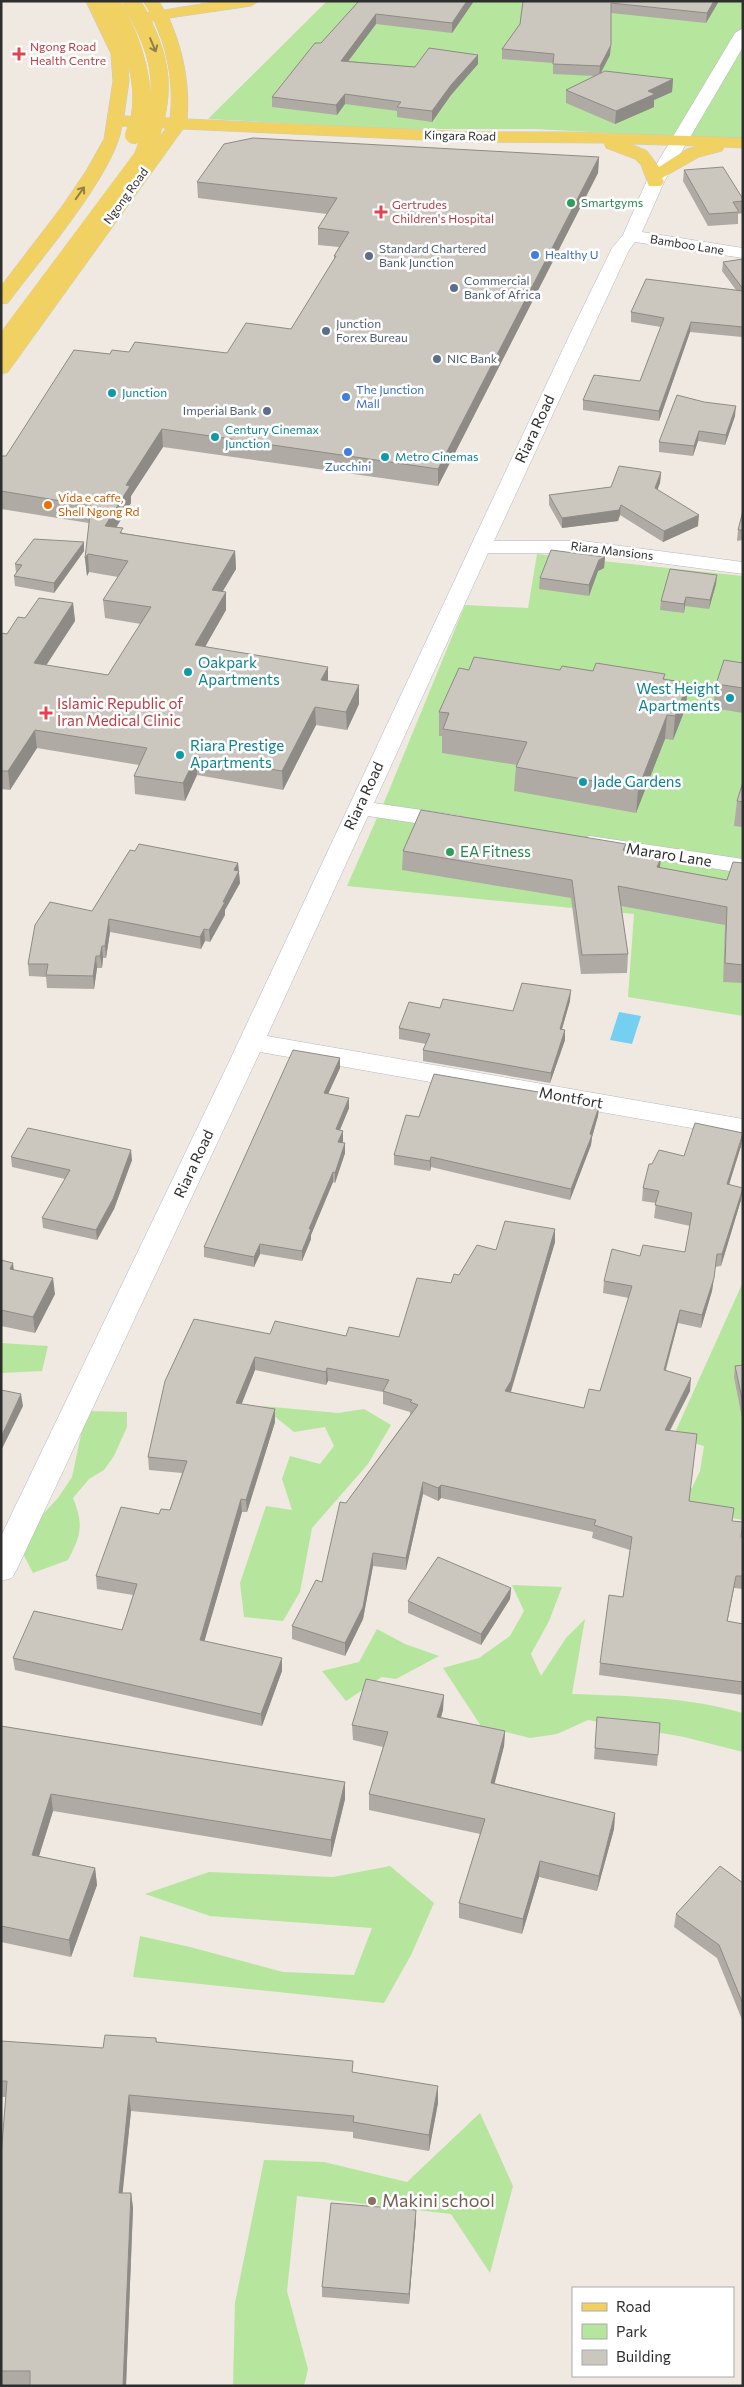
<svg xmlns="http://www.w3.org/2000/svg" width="744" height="2387" font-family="Commissioner,sans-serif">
  <rect width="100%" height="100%" fill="#efe9e1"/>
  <path fill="#b6e59e" d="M327,1H743V140L534,129H394L208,119Z
    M537,554L743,576V1016L628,997L634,914L347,886L388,793L465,605L528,608Z
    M743,1282V1520L647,1503L656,1482L692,1488L700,1471L704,1446L673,1437Z
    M1,1343L48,1346L42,1371L1,1373Z
    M262,1406L338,1413L364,1409L391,1425L368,1464L312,1528L300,1592L283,1621L244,1617L240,1583L266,1506L292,1510L282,1479L290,1456L320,1464L334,1446L325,1427L294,1432Z
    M86,1411L127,1412V1427L114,1456L104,1470L89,1479L73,1498C84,1525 81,1535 68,1560L33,1573L21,1550L44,1513L58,1498L72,1477Z
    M512,1585L562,1587L549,1621L531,1654L541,1676L566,1638L585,1619L572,1694C630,1696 688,1697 743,1713V1752L684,1737L588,1720L557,1734L530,1738L481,1726L443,1668L479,1658L510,1636L524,1611Z
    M377,1629L405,1644L439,1656L396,1679L382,1677L346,1701L322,1671L359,1662Z
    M390,1866L434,1903L411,1955L384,2003L133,1977L140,1936L190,1947L283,1972L354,1975L372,1928L210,1916L145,1894L209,1872L333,1877Z
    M480,2113L513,2186L490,2273L451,2214L297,2196L287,2291L308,2369L304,2386H233L235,2303L264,2160L324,2162L407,2182Z"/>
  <path fill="#75cff0" d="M619,1012L641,1016L632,1044L610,1040Z"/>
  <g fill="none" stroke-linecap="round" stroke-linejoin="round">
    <defs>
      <path id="minor" d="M743,28V47L665,180L642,232L743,248V258L635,242L629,250L494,541H583L743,562V574L583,553H488L374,803L456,815L464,817L468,822L464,827L456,829L368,816L267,1036L743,1119V1137L260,1052L17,1569L12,1578L1,1581V1536L229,1062L570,334L612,248L623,235L647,180L735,33Z
        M590,836L743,859V873L582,848L578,843L582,838Z"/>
      <path id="major" d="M86,1H102L127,54L129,81L124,116L170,118C174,85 168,51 154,21H135L133,18L135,15L150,12L143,1H159L164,10L219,1H259L251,6L169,18C183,50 190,84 187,119L469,132H573L743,138V148L724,147L722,151L699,157L662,178L664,182L661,186H649L641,165L635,159L606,148L604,143L469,142L183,129L8,372L1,374V354L166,128L122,126C115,174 38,262 8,303L1,304V286L63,205L86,171L104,139L113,81L111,54ZM631,144L698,146L687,149L659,167L647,151Z"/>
    </defs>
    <use href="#minor" stroke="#b4b7c1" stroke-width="1"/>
    <use href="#major" stroke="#c9c9c9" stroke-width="1"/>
    <use href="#minor" fill="#fff" fill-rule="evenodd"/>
    <use href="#major" fill="#f2d163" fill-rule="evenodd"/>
    <defs>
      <path id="major-bridge" d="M110,1C132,37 153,93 134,135
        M1,347L142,158C169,94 165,61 131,1"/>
    </defs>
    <use href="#major-bridge" stroke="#c9c9c9" stroke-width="18" stroke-linecap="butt"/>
    <use href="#major-bridge" stroke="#f2d163" stroke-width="18"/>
  </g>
  <path fill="#afaba4" d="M359,1H474L452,33L376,24L348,61L415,67L478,55V64L451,95L432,122L397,117V111L345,104L337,115L272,107V97L321,43Z
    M523,1H719L706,23L611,13L610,55L601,73L673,79L672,92L654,100V107L615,124L566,103V90L595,76L553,74V63L502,59V49L520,24Z
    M599,157L598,173L438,486L163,447L131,496V503L116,528L123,533L235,551L236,569L222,591L226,610L205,646L328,681L359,704L347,730L316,725L283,790L197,775L185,801L135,794L134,776L139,765L37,748L10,790L1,789V633L7,634L25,618L73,603L75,621L46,665L108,675L141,624L105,618L103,600L118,577L89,572L87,576L85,558L89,523L1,509V456H6L110,354L129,352L227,353L291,329L334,260V256L339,247L318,245V228L327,214L198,198L197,182Z
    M684,170L743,199V213L738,214V224L708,226L683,181Z
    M743,259V333L742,337L690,332L659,421L583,410V400L640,381L661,327L631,322V312L736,290L722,271L723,262Z
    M704,402L735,416L725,445L698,441L693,456L659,452V442Z
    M661,472L660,483L657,490L698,526L663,542L620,515L618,521L562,528L549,505V495L611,487Z
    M743,511V540L737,541L738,530Z
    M84,551L54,593L15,586L14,576L16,573L15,564Z
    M605,557L604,568L598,571L589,596L539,589L540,578Z
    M716,584L709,609L685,606L684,613L660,610L661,601Z
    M743,663V713L713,708L716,684Z
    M560,670L665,674L664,679L686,707L673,740L665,739L636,813L514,791L516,767L517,765L442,753V736H439V712Z
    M743,782V827L734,826L737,801Z
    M626,844L625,851L660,868L727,880L743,863V983L723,982L725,925L621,906L628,954L627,973L581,974L571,898L402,870L403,851Z
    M135,851L238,863L240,883L225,910V915L210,942L205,941L201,949L110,932L106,958H103L102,968H97L94,989L47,988L46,977L29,976L28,964L92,911Z
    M570,1001L562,1029L565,1040L550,1083L423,1061V1050L426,1044L399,1039V1028L440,1008L513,1011Z
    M340,1058V1068L328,1094L349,1108L340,1130L343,1131V1141L342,1143L345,1153L335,1183L333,1182L311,1235V1239L302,1261L260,1254L254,1267L204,1257V1247Z
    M544,1093V1095L599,1106L598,1116L592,1137L591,1145L570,1200L431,1167L430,1171L394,1165V1155L419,1117Z
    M741,1146L729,1185L741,1200L721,1266L715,1267L712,1291L701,1328L678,1323L666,1370L690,1391L670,1431L689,1501L733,1521L741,1537L743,1538V1589L734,1588L727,1621L743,1624V1695L599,1675L600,1663L623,1597L630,1550L592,1538L593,1532L441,1498L438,1501L423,1494L406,1570L373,1566L363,1619L345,1656L292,1639V1626L322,1582L346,1503L410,1415V1412L383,1404V1392L328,1381L326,1385L255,1370L241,1404L275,1422L247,1512H242L204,1641L282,1671L262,1726L15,1670L13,1658L122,1630L133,1595L97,1589L96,1576L159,1514L170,1510L182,1473L149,1470L148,1457L270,1334L399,1337L459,1275L496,1250L555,1242L511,1392L584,1408L600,1391L629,1298L603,1293L604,1281L640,1256L685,1252L690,1226L654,1218L656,1203L642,1201L643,1188L652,1164L684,1156Z
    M11,1157L132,1160L114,1209L97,1240L43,1228L42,1218L65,1179L12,1167Z
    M1,1260L14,1270L55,1294L35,1333L1,1326Z
    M743,1365V1423L734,1377L735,1366Z
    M511,1588L510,1599L481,1645L408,1613V1601Z
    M443,1710L441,1717L505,1731L504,1746L494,1783L615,1813L614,1829L597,1891L539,1877L522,1934L459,1918V1903L480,1834L369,1810V1794L383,1747L353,1740L352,1725Z
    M597,1717L658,1755L657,1766L594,1759Z
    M1,1726L345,1782V1799L331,1857L53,1811L39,1856L95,1868L97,1885L71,1957L1,1942Z
    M743,1883V2022L717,1958L674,1927L676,1914Z
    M156,2038L157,2042L353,2072L438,2103L429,2151L353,2138V2132L131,2111L122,2193H131L133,2208L126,2386H1V2157L6,2097H1V2041L103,2048Z
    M416,2220L409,2304L322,2297V2287Z"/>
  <path fill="#8e8b86" d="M467,1H474L452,33V23Z
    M714,1H719L706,23L707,13Z
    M376,14V24L341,71V61Z
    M611,45L610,55L599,76L600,66Z
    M478,55V64L451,95L432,122V111L451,85Z
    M673,79L672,92L654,100V107L615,124L616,111L648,91Z
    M345,94V104L337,115L336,105Z
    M599,157L598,173L438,486V469Z
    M691,322L690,332L659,421V411Z
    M736,406L735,416L725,445L726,435Z
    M162,429L163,447L131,496V503L106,544L105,526L126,485Z
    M699,431L698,441L693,456L694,446Z
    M661,472L660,483L654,499L655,488Z
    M621,505L620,515L618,521L562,528V518Z
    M699,515L698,526L663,542L664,531Z
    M84,542V551L54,593V583Z
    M235,551L236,569L213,608L212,590Z
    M88,554L89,572L87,576L85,558Z
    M605,557L604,568L598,571L589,596V585L599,560Z
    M717,575L716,584L709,609L710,600Z
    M226,592V610L196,663L195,645Z
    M686,597L685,606L684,613V604Z
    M73,603L75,621L36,681L34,663Z
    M328,667V685L321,680Z
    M688,683L686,707L673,740L675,716Z
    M359,685V704L347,730L346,712Z
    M315,707L316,725L283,790L282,771Z
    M667,715L665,739L636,813L638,789Z
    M35,730L37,748L10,790L8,771Z
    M196,757L197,775L185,801L183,783Z
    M661,858L659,876L657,867Z
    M238,863L240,883L225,910V915L210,942L209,930L223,902L234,870Z
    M109,919L110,932L106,958L105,946Z
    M204,929L205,941L201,949L200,937Z
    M102,946L103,958L102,968L100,956Z
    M96,956L97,968L94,989L93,976Z
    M571,990L570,1001L559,1039L560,1029Z
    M565,1030V1040L550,1083L551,1073Z
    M340,1058V1068L324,1103V1093Z
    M349,1098V1108L336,1139V1129Z
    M599,1106L598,1116L592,1137L591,1145L570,1200L571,1189Z
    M343,1131V1141L339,1152L338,1142Z
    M743,1134L741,1146L725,1197L727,1184Z
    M345,1143V1153L335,1183V1173Z
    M131,1150L132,1160L114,1209L97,1240L96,1230Z
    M431,1157V1167L430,1171V1161Z
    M333,1172V1182L311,1235V1239L302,1261V1251L309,1229Z
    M743,1188L741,1200L721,1266L722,1254Z
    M555,1229V1242L510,1394L505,1391Z
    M260,1244V1254L254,1267V1257Z
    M13,1263L15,1279L10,1269Z
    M53,1278L55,1294L35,1333L33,1317Z
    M714,1278L712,1291L701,1328L702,1315Z
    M680,1310L678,1323L662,1382L664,1370Z
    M255,1357V1370L237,1416L236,1403Z
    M327,1368L328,1381L326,1385V1372Z
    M691,1378L690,1391L663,1443L665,1430Z
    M21,1394L23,1406L1,1451V1437Z
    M275,1409V1422L247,1512L246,1500Z
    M423,1482V1494L406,1570V1558Z
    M441,1485V1498L438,1501V1488Z
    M241,1499L242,1512L201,1653L200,1640Z
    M373,1553V1566L363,1619L345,1656V1643Z
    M736,1576L734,1588L725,1634L727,1621Z
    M511,1588L510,1599L481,1645V1634Z
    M282,1658V1671L262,1726L261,1714Z
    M444,1695L443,1710L437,1732V1717Z
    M505,1731L504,1746L491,1798V1783Z
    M345,1782V1799L331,1857V1840Z
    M51,1794L53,1811L34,1872L32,1855Z
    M615,1813L614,1829L597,1891L599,1876Z
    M540,1861L539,1877L522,1934L523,1919Z
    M95,1868L97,1885L71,1957L69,1940Z
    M438,2086V2103L429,2151V2135Z
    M129,2095L131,2111L121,2209L119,2193Z
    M131,2193L133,2208L126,2386H123Z
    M416,2210V2220L409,2304V2294Z"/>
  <path fill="#cbc7bf" stroke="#8e8b86" d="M359,1H467L452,23L376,14L341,61L415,67L429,48L478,55L451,85L432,111L397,107L401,102L345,94L336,105L272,97L315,43H321Z
    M523,1H714L707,13L611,3V45L600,66L553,64L554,54L502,49L520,24Z
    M605,71L673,79L648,91L655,94L616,111L566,90Z
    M253,138L599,157L438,469L162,429L126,485L130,486L105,526L123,528L120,533L235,551L212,590L226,592L195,645L328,667L321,680L359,685L346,712L315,707L282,771L196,757L183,783L134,776L147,748L35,730L8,771H1V633L7,634L18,617L25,618L39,598L73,603L34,663L108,675L151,607L103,600L128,561L88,554L85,558L91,506L1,491V456H6L74,350L110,354L112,350L129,352L135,342L227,353L246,323L291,329L336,256H334L349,232L318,228L337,198L197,182L224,144Z
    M723,167L743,199V201L733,202L739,212L709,214L684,170Z
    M743,259V289L723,262Z
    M646,279L743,291V327L691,322L659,411L583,400L594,375L640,381L664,318L631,312Z
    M677,395L704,402L736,406L726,435L699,431L694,446L659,442Z
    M619,466L661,472L655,488L699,515L664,531L621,505L619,510L562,518L549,495L611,487Z
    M743,511V530H738Z
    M34,539L84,542L54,583L14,576L22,565L15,564Z
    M551,550L605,557L599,560L589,585L540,578Z
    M670,569L717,575L710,600L686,597L684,604L661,601Z
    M474,657L560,670L562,666L593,671L596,663L665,674L663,679L688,683L675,716L667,715L638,789L516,767L527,742L443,729L449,713L439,712L459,668L469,670Z
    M724,660L743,663V688L716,684Z
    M743,782V802L737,801Z
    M421,810L626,844L623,850L661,858L657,867L727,880L733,862L743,863V965L725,963L727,907L618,886L628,954L582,955L572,880L403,851Z
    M139,844L238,863L234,870L239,871L223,902H225L209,930L204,929L200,937L109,919L105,946H102L100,956H96L93,976L46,975L48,964H28L35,925L50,902L92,911L130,850L135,851Z
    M522,983L571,990L560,1029L565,1030L551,1073L423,1050L430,1034L399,1028L409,1002L440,1008L443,999L513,1011Z
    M293,1050L340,1058L324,1093L349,1098L336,1129L343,1131L338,1142L345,1143L335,1173L333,1172L309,1229H311L302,1251L260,1244L254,1257L204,1247Z
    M434,1074L544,1093L543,1095L599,1106L590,1134L592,1135L571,1189L431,1157L430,1161L394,1155L406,1115L419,1117Z
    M695,1123L743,1133L727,1184L743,1188L722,1254H717L714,1278L702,1315L680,1310L664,1370L691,1378L665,1430L697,1434L689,1501L734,1508L732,1521L743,1522L741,1537L743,1538V1576H736L727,1621L743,1624V1682L600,1663L609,1595L623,1597L632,1537L594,1525L596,1520L441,1485L438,1488L423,1482L406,1558L373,1553L363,1607L345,1643L292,1626L316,1580L322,1582L340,1502L346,1503L418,1405L410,1402L412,1400L383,1391L389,1380L327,1368L326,1372L255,1357L236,1403L275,1409L246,1500L241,1499L200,1640L282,1658L261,1714L13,1658L34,1611L122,1630L137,1584L96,1576L121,1507L159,1514L161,1509L170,1510L187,1461L148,1457L165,1381L194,1319L270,1334L275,1321L346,1336L349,1327L399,1337L417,1278L451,1283L454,1274L459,1275L477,1245L496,1250L505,1221L555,1229L511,1381L505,1391L584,1408L589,1389L600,1391L632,1286L604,1281L612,1249L640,1256L643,1245L685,1252L692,1213L655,1205L659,1191L643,1188L649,1164H652L659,1150L684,1156Z
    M28,1128L131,1150L113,1199L96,1230L42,1218L70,1170L11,1157Z
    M1,1260L13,1263L10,1269L53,1278L33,1317L1,1310Z
    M743,1365V1403L735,1366Z
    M1,1390L21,1394L1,1437Z
    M438,1557L511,1588L481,1634L408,1601Z
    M366,1679L444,1695L437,1717L505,1731L491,1783L615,1813L599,1876L540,1861L523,1919L459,1903L485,1819L369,1794L388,1732L352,1725Z
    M597,1717L660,1723L658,1755L595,1748Z
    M1,1726L345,1782L331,1840L51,1794L32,1855L95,1868L69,1940L1,1926Z
    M720,1866L743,1883V2004L719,1945L676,1914Z
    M105,2035L156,2038V2042L353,2061L352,2072L438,2086L429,2135L353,2122L354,2116L129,2095L119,2193H131L123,2386H30V2371H1V2157L7,2081H1V2041L103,2048Z
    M331,2203L416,2210L409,2294L322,2287Z"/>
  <defs><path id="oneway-shaft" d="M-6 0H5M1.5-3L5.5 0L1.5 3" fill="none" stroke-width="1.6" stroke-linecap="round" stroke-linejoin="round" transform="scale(1.25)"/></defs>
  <g stroke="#908048">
    <use href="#oneway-shaft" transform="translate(153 45) rotate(67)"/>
    <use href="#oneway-shaft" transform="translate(80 193) rotate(-55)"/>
  </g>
  <g fill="#e0444e" stroke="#fff" stroke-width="2">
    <path d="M16.5 46.5h5v5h5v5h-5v5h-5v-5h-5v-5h5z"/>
    <path d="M378.5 204.5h5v5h5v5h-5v5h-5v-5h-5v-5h5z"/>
    <path d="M43.5 705.5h5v5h5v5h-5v5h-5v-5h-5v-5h5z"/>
  </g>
  <g fill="#2e9e5b" stroke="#fff" stroke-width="2">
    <circle cx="571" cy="203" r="5"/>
    <circle cx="450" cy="852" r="5"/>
  </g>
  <g fill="#3f7fe0" stroke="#fff" stroke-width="2">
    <circle cx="535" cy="255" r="5"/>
    <circle cx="346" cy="397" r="5"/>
    <circle cx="348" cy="452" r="5"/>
  </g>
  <g fill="#5c6f8a" stroke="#fff" stroke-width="2">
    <circle cx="369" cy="256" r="5"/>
    <circle cx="454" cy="288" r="5"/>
    <circle cx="326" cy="331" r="5"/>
    <circle cx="437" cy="359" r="5"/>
    <circle cx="267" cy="411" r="5"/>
  </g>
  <g fill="#0f9aa8" stroke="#fff" stroke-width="2">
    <circle cx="112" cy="393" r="5"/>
    <circle cx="215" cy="437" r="5"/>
    <circle cx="385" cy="457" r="5"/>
    <circle cx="188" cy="672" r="5"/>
    <circle cx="730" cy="698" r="5"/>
    <circle cx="180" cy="755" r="5"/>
    <circle cx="583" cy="782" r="5"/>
  </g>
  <circle fill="#e8710a" stroke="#fff" stroke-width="2" cx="48" cy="505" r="5"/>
  <circle fill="#8d6e63" stroke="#fff" stroke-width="2" cx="372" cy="2201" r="5"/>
  <g text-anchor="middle" stroke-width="5" stroke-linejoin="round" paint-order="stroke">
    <g font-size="12" fill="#be3a42" stroke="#fff" text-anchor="start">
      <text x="30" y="51">Ngong Road<tspan x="30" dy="14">Health Centre</tspan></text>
      <text x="392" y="209">Gertrudes<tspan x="392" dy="14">Children's Hospital</tspan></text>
    </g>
    <g font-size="12" fill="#2e2e2e" stroke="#fff">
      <text transform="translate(460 136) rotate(1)" y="4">Kingara Road</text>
      <text transform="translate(126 196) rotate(-54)" y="4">Ngong Road</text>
      <text transform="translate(687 245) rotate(9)" y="4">Bamboo Lane</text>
      <text transform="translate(612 551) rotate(7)" y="4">Riara Mansions</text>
    </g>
    <g font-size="12" fill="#27864d" stroke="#fff" text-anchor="start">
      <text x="581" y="207">Smartgyms</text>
    </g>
    <g font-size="12" fill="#4e5e75" stroke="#fff" text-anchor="start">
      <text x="379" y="253">Standard Chartered<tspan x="379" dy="14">Bank Junction</tspan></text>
      <text x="464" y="285">Commercial<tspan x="464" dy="14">Bank of Africa</tspan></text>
      <text x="336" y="328">Junction<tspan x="336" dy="14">Forex Bureau</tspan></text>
      <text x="447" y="363">NIC Bank</text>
      <text x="257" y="415" text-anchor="end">Imperial Bank</text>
    </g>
    <g font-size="12" fill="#366cbe" stroke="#fff" text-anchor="start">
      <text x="545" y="259">Healthy U</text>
      <text x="356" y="394">The Junction<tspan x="356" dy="14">Mall</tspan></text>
      <text x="348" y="471" text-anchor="middle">Zucchini</text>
    </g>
    <g font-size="12" fill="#0d838f" stroke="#fff" text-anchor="start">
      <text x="122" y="397">Junction</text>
      <text x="225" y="434">Century Cinemax<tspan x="225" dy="14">Junction</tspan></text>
      <text x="395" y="461">Metro Cinemas</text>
    </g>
    <g font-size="12" fill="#c56008" stroke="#fff" text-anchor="start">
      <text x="58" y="502">Vida e caffe,<tspan x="58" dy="14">Shell Ngong Rd</tspan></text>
    </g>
    <g font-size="15" fill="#2e2e2e" stroke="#fff">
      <text transform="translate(535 429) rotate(-65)" y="5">Riara Road</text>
      <text transform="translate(364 796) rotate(-65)" y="5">Riara Road</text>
      <text transform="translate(669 855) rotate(9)" y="5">Mararo Lane</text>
      <text transform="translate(571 1098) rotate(10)" y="5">Montfort</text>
      <text transform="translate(194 1164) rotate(-65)" y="5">Riara Road</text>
    </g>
    <g font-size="15" fill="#0d838f" stroke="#fff" text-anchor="start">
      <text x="198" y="668">Oakpark<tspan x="198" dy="17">Apartments</tspan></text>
      <text x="720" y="694" text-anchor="end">West Height<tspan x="720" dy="17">Apartments</tspan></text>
      <text x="190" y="751">Riara Prestige<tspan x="190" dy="17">Apartments</tspan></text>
      <text x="593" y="787">Jade Gardens</text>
    </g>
    <g font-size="15" fill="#be3a42" stroke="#fff" text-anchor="start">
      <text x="57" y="709">Islamic Republic of<tspan x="57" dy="17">Iran Medical Clinic</tspan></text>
    </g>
    <g font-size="15" fill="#27864d" stroke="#fff" text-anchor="start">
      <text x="460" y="857">EA Fitness</text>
    </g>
    <g font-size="18" fill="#785e54" stroke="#fff" text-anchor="start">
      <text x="382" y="2207">Makini school</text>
    </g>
  </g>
  <rect width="744" height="2387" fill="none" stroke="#2e2e2e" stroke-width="5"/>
  <rect x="572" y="2287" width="162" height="90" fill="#ffffff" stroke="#ababab"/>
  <rect x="582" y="2303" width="25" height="8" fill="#f2d163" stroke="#ababab"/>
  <text x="616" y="2312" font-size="15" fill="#2e2e2e">Road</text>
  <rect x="582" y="2324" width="25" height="15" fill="#b6e59e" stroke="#ababab"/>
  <text x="616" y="2337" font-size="15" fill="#2e2e2e">Park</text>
  <rect x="582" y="2350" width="25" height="15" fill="#cbc7bf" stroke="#ababab"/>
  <text x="616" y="2362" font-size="15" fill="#2e2e2e">Building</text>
</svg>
